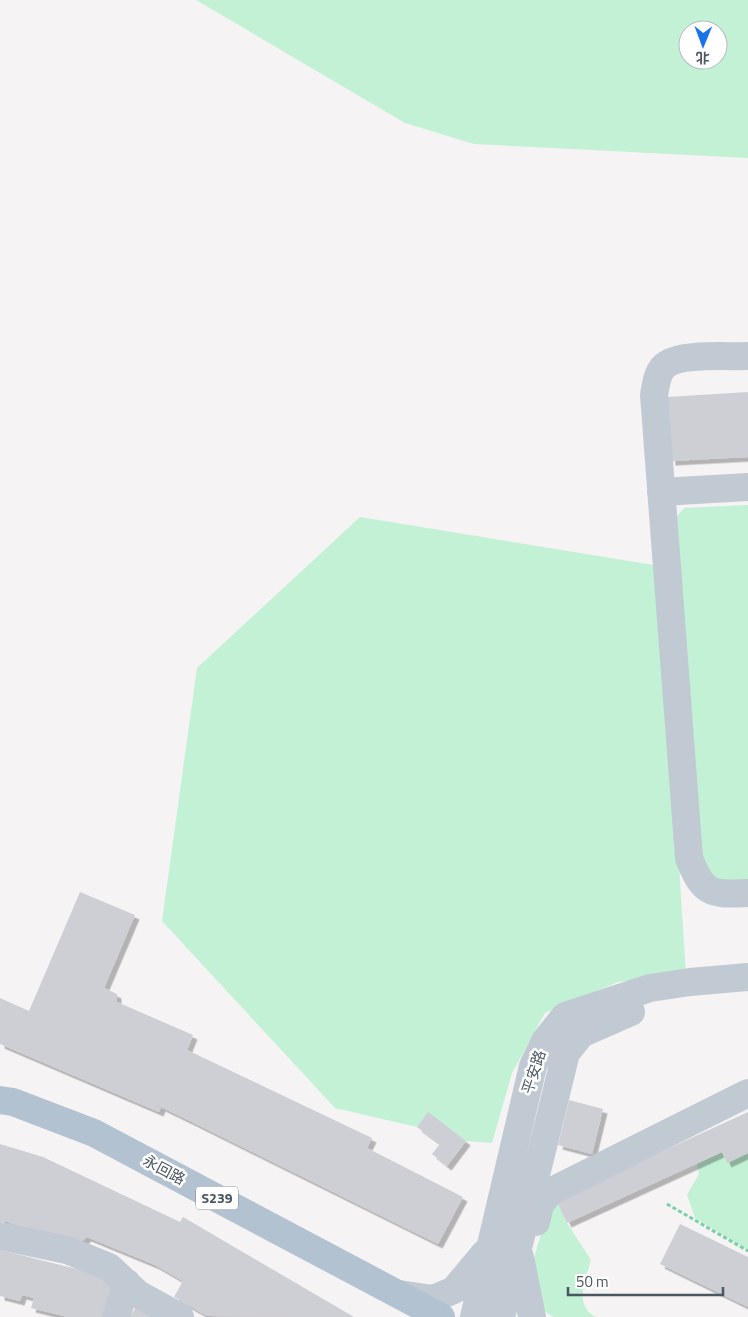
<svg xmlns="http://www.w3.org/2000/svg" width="748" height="1317" font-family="'Titillium Web','Noto Sans SC',sans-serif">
  <defs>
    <filter id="shadow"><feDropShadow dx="4.5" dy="4.5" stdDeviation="0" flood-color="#0004"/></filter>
  </defs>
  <rect width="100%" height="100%" fill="#f5f3f3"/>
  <path fill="#c3f1d5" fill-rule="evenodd" d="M196,0H748V158L474,144L405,123ZM688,30H718V60H688Z
    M748,505V882L726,884L703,869L674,520L684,508Z
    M360,517L660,566L686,975L618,982L545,1013L512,1073L492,1143L466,1141L428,1113L417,1127L335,1108L162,921L197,668Z
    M722,1152L727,1163L748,1153V1250L695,1218L687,1195L699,1174L697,1164Z
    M556,1200L567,1223L591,1260C586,1278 573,1306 596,1317H554C511,1296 542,1230 556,1200Z"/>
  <path fill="#cdcfd5" filter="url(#shadow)" d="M748,392V457L671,461L667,397Z
    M80,892L135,915L104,988L117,994V1002L193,1035L187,1050L372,1138L367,1148L463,1197L438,1244L188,1120L161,1107L159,1112L0,1044V998L29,1011Z
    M569,1100L603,1109L592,1154L558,1145Z
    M428,1112L466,1141L447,1166L432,1154L440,1144L417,1127Z
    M748,1112V1153L727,1163L722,1152L567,1223L556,1200Z
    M0,1144L43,1157L180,1222L183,1217L354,1317L207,1316L174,1297L183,1281L155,1265L87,1237L76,1246L8,1222H0Z
    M680,1224L748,1257V1307L660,1264Z
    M0,1250L117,1279L107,1317H68L31,1308L34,1298L22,1295L20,1301L0,1296Z
    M137,1305L157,1317H130Z"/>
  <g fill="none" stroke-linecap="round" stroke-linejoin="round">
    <path stroke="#7ad0a6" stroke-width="3" stroke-dasharray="4 2.5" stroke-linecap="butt" d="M667,1204L748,1251"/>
    <path stroke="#c1cad2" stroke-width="28" d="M748,356C728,357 683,353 667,364C657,370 656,385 654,395L689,858C703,894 711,895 748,893
      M661,492L748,487
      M536,1222L540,1205L550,1192L748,1093
      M0,1236L67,1250L109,1267L138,1294L180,1317
      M520,1257L532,1317
      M399,1294L433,1299L454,1290L485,1253
      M116,1317L127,1283
      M474,1317L533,1066L545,1041L565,1016L650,988L690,982L748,977
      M501,1317L566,1053L581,1034L631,1012"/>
    <path stroke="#b3c2d1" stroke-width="28" d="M0,1100L13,1102L94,1133L441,1317"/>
  </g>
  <g text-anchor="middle" stroke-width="5" stroke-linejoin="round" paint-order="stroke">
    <rect fill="#fff" stroke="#808990" stroke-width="1" x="196" y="1186.5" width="42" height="23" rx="4"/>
    <g font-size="14" font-weight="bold" fill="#4a5661">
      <text x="217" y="1203">S239</text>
    </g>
    <g font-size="15" fill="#4a5661" stroke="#fff">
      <text transform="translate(534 1072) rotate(-72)" y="5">平安路</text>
      <text transform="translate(164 1170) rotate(28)" y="5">永回路</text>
    </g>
  </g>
  <g transform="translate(703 45) rotate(181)"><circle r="24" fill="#ffffff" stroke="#b7bbc0"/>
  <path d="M0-4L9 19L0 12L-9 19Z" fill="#1a73e8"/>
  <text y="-8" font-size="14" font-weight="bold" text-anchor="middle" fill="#4a5661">北</text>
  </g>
  <path d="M568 1287v8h155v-8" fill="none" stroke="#4a5661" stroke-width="2.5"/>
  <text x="576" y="1287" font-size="15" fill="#4a5661" stroke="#ffffff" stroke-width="4" paint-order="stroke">50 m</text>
</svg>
